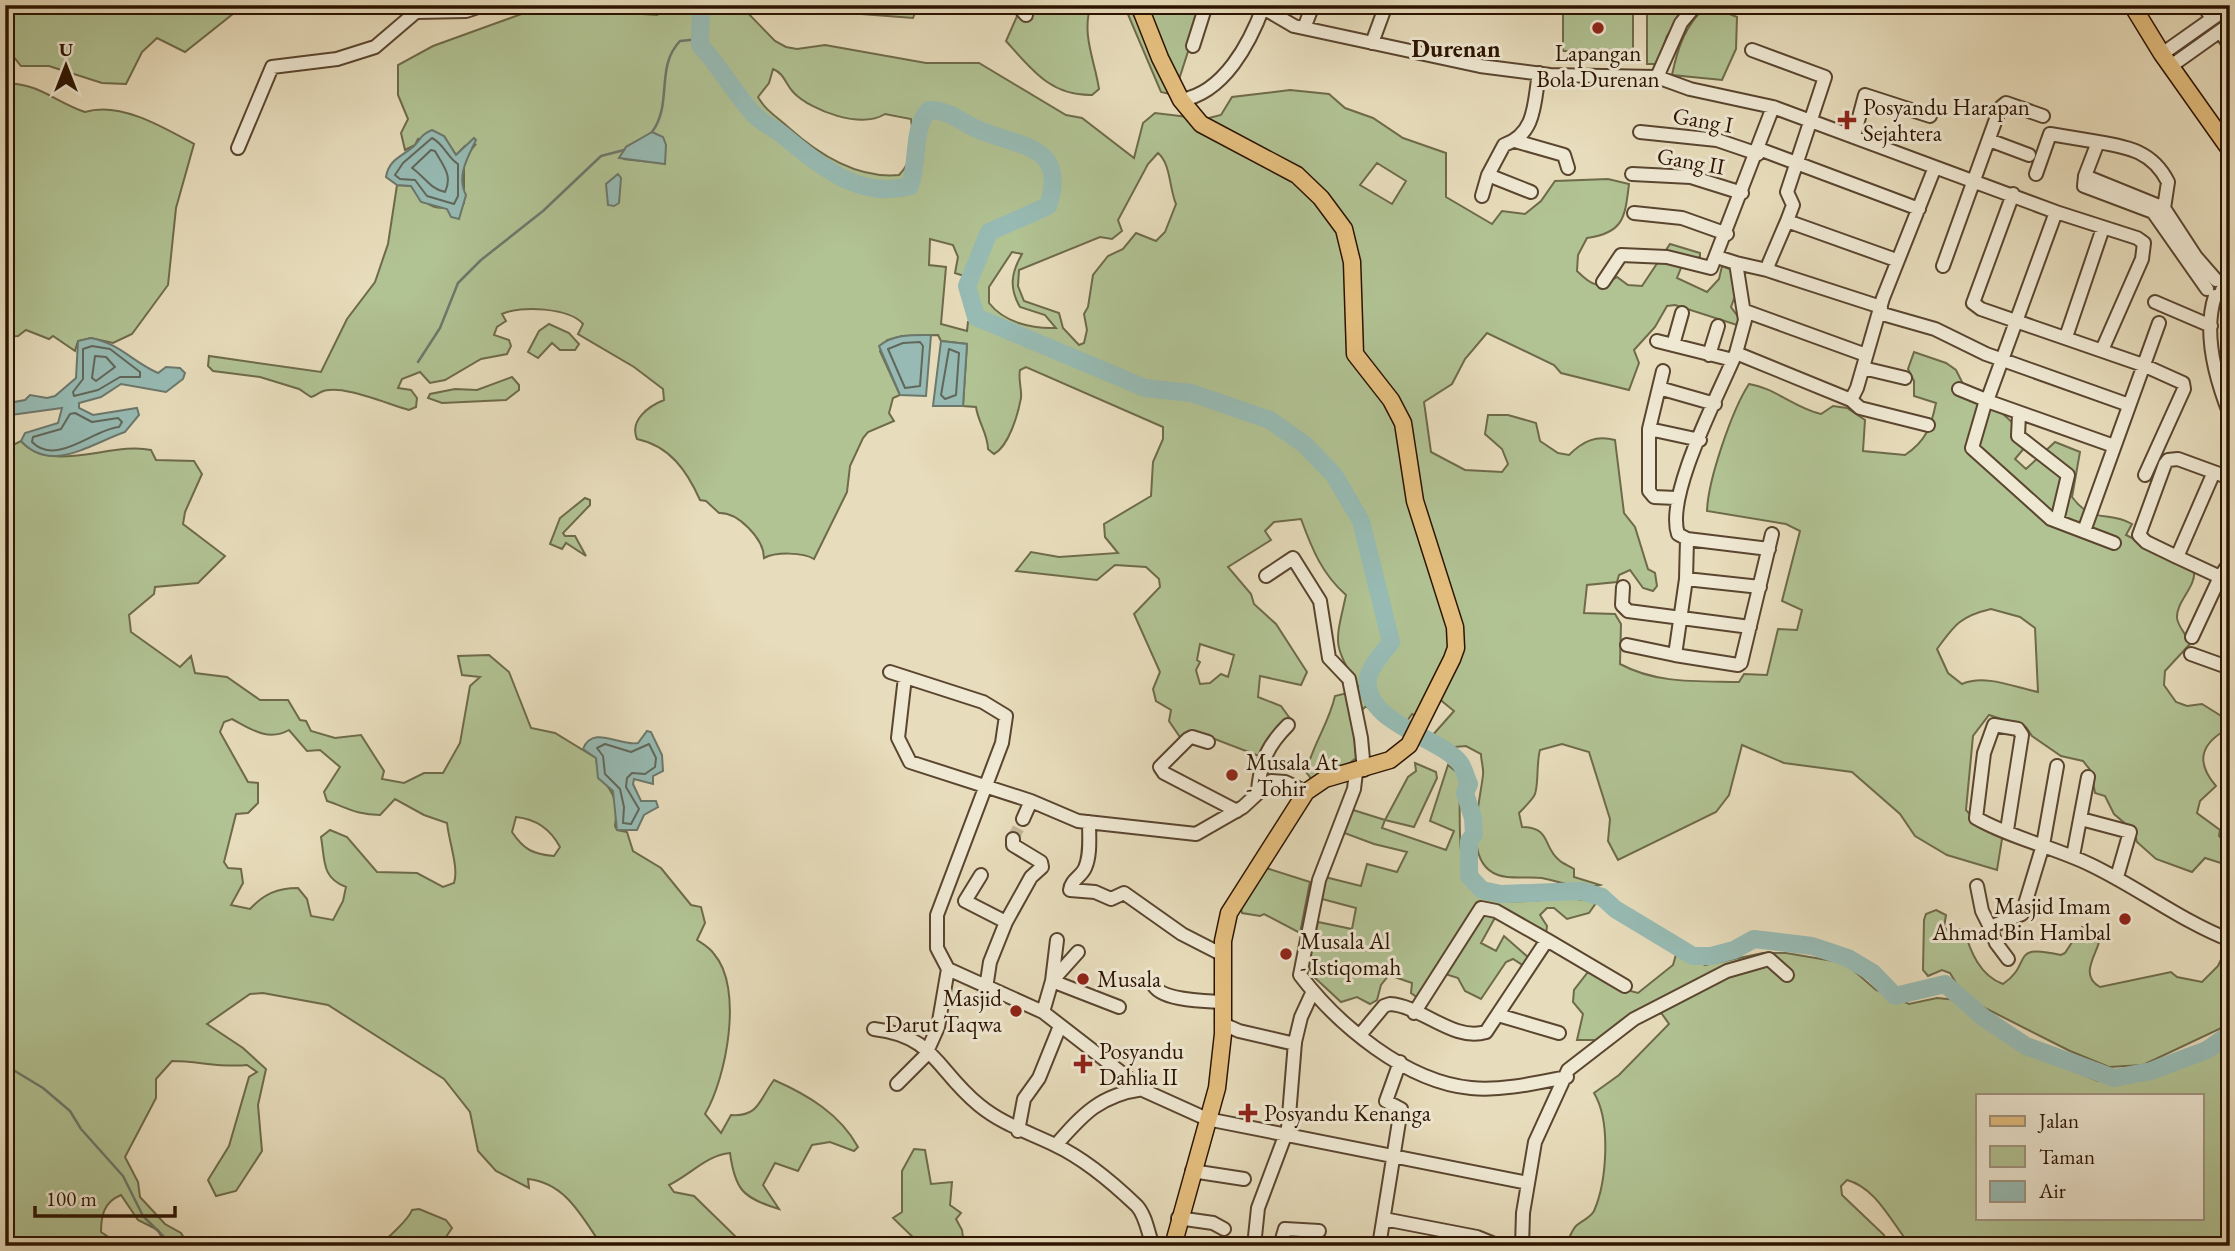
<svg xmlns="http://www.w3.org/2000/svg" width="2235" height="1251" font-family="'EB Garamond',serif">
  <rect width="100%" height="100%" fill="#e7dcbb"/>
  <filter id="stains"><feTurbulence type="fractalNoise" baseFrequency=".00286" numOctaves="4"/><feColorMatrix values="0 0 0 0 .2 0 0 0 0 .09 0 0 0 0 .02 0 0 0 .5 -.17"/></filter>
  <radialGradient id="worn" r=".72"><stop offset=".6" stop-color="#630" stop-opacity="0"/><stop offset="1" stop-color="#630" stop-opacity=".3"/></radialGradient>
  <path fill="#b1c293" stroke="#6e6a4a" stroke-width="2" fill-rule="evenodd" d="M5,5H239L234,13L185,52L157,38L142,52L126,84L102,83L49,66H21L5,46Z
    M677,5H695L694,12L718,5H740L775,41L786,47L797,49L825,45L926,63H979L1066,115L1082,118L1134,158L1143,123L1155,113L1205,119L1221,115L1232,97L1290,90L1329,94L1345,108L1373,118L1403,138L1446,153V197L1492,224L1502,211L1525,214L1541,201L1555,181L1608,179L1629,184C1625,217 1624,233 1587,238L1578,255L1577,271C1593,287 1599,289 1617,277L1628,285L1642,286L1670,244L1700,253V257L1683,263L1677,278L1707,292L1719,279L1722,266L1732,270L1735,296L1731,307L1739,318L1737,325L1675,305L1667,306L1655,327L1634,350L1639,363L1629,390L1561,373L1554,365L1487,333L1465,359L1452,384L1424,402L1431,452L1465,470L1502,472L1508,464L1502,449L1485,434L1488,415H1508L1536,423L1540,441L1558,453L1569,455C1583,441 1596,435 1615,440L1624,513L1635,527L1648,569L1655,573L1657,586L1653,591L1643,588L1630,570L1619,575L1617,582L1587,585L1584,613L1615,614L1621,624L1620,664C1657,684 1698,681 1739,682L1744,674L1767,675L1778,629L1797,630L1802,610L1782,601L1800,531L1786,524L1707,511C1708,480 1732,410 1749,384C1775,388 1795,408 1821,414L1833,406L1847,408L1865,420L1863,451L1905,455C1926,441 1931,427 1936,403L1914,396V381L1908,369L1914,352L1946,363L1956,370L1968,394L2001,412L2031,440L2015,459L2026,469L2055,442L2080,452L2072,497C2093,525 2108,510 2132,524L2126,535L2194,569C2197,587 2176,601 2177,618C2178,627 2187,635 2190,644L2165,671L2164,685L2176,702L2187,706L2202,704L2226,719L2224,731C2199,746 2197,764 2216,786L2200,801L2197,813L2220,830L2219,836L2230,847V866L2205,858L2192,872L2156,859L2137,842L2134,831L2114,814L2105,796L2095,793L2091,771L2083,761L2061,756L2032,736L2026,727L1989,715L1973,736L1966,810L1978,824L2003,833L1997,870L1947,855L1915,836L1900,814L1852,772L1784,763L1742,745L1729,795L1716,812L1618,860L1608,841L1610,819L1589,752L1562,744L1540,750C1536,764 1539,789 1534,796C1530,802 1524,808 1519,813L1522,827C1552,828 1542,846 1559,860C1563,864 1570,866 1574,869V877L1600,885C1580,891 1562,882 1542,878C1528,876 1512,880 1498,875C1462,862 1480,803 1483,775C1484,769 1481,761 1481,754L1466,746L1443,748L1431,737L1454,711L1438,698L1421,718L1412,714L1399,733L1366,706L1353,719L1356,758L1345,767L1313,781L1306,772C1313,744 1329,723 1335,696L1356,691L1358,686C1331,644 1336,641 1346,595C1322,574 1312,549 1301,519L1274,522L1265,531L1271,540L1228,567L1251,594L1254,604L1276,624L1307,672L1301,685L1260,676L1258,697L1281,706L1291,720L1287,735L1267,759L1199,733L1190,734L1182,740L1169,721L1171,710L1156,701L1153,689L1160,672L1134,614L1160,587L1159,579L1146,567L1115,565L1097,580L1016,571L1031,552L1059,557L1118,553L1105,537L1104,524L1151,496L1153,462L1163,439V427L1026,367L1020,370C1018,380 1022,389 1021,398C1018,414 1009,446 994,454L988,449C988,434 978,422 976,407L963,406L967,344L941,341L938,335L902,336L887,340L880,351L900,395L893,398L889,413L894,421L868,432L863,438L850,466L847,492L814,559C803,552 775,552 764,558C764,539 738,512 719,513L706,501L700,500C687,471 670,446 637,439C629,420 649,406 664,400L663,389L634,367L578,334L583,324C570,308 520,305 502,314L506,321L497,327L494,335L509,340L511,346L507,354L481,359L445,380L430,383L420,372L402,379L398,388L411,390L417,398L416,407L409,410C387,404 340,383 321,392C317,394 315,396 311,397L299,389L260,377L213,371L208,366L209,356L321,372L347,319L375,282L388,244L397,185L411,186C427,208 437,213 464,203V159L475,145L465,146L456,155L444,136L418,139L415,145L405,150L401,133L408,119L398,95V65L433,46L527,12L596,11L657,15ZM773,69C785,74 785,84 794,93C812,111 861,129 885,114L911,119C914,139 914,160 899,175C856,179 818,154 788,127C776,116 766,111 758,97L769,83ZM645,137L653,162L624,159L626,147ZM1158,153C1171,164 1169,188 1176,204L1165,232L1156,241L1136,233L1123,249L1108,256L1093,275L1088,307L1084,314L1087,330L1084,343L1079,345L1063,328L1059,313L1024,301L1018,286L1019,270L1100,237L1112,239L1122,231L1118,220L1148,164ZM1377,163L1406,181L1392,204L1360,185ZM930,239L953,245L958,257L955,273L964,276L963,288L973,322H968L967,331L941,324L946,267L929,265ZM1012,252L1022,254C1011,273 1009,288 1020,307L1045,315L1056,328C1031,329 1004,322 989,303V287ZM1991,609L2020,617L2035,628L2038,692C2014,687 1985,674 1962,684L1948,673L1937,649C1955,624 1961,616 1991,609ZM1200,644L1234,655L1228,677L1221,674L1210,683L1200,684L1196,670L1200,662L1197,660Z
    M805,5H918L913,18L861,14Z
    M1035,5H1091C1081,34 1095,61 1099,89L1092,95C1051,96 1032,70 1006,41L1018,14Z
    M1119,5H1203L1174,95L1161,92L1127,12Z
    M1563,5H1633V51H1563Z
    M1647,5H1689L1667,36L1657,64H1647Z
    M1707,5L1737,17L1736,49L1722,80L1672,75C1678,46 1685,26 1707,5Z
    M5,83C41,84 53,101 85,112C120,101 165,128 194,144L176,208L168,285L132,334L113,343L91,338L78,341L75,351L53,336L49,339L26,330L18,336L5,337Z
    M549,324L569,333L579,344L575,350H560L552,343L538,358L528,352L539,331Z
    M512,377L519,385V390L506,400L442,403L428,398L430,394L455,389L477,390Z
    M21,441C52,475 112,441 151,450L156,460L194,461L202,474L185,512L183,524L225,556L198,583L155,587L154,594L129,615L131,632L180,667L191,656L195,673L227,677L260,700H288L300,720L306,721L311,731L335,738L361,735L384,771L382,779L404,783L424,773H443L460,743L470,686L480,677L462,675L458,656L489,655L509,672L531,728L555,733L596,758C600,791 621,784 615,826L617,830L627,832L633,851L661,868L691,905L701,907L705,923L697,940C703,944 710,948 714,954C744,988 726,1079 705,1114L721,1133L731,1115C759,1117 759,1100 774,1080C808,1095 840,1114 858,1147L854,1151L830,1142L812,1145L798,1171L775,1163L763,1185L779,1209C743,1198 735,1190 730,1153C707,1155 690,1175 669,1185L674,1192L694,1196L739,1240L750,1238L774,1246H602C582,1217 566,1183 528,1179L529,1188L496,1171L478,1151L470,1112L444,1079L328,1005L263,993L250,994L207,1024L243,1048L266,1069L258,1105L262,1151L236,1191L216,1196L208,1180L229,1146L249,1077L257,1072L247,1065C221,1068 198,1061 172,1061L156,1079V1098L125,1157L138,1182L140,1197L165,1224L181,1233L189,1246H166L158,1230L138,1220L121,1195C104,1202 101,1215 101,1232L110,1238L111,1246H5V449ZM232,719C251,729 268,742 289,730L307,751L320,750L340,767L324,792L327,801C348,808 357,815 380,815L395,799L424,815L447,823C449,842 459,868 454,883L443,887L417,873L377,872L347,837L330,830L321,837C325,859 321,878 346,887L343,901L333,920L311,916L307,899L298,888C277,888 264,894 250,909L231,905L243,883L241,869L228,868L224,862L236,814L248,813L258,803V783L248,782L220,732L224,722ZM516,817C536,819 551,830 560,847L554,856C533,854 524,850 512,832Z
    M585,498L590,500V505L563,533L565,536H575L586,556L566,543L562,549L550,544L560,518Z
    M1415,763L1436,772L1437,778L1414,827L1385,820L1382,828L1446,850L1454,831L1430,821L1448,765L1460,775C1460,799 1457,863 1468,883C1479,902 1508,902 1527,901C1552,900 1571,895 1596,903L1589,913L1567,919L1554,908H1547L1540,915L1547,926L1546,934L1497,914L1481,943L1496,951L1504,936L1529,958L1524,966L1513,959L1506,962L1481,999L1465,991L1458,978L1436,971L1418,998L1411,993L1412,983L1389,975L1381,985L1377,1000L1370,1004L1357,997L1341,1002L1314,977L1308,966L1318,922L1352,929L1356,908L1322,899L1325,877L1361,886L1367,864L1397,872L1407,852L1374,844L1339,831L1350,809L1385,820L1408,777L1416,771Z
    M1263,867L1310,882L1300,933L1264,914L1260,916L1242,913L1240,904Z
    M1936,910L1946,915L1944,927L1947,930L1964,929C1970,951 1980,976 2003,984C2034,963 2008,943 2061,955L2065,953L2082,927L2094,932L2100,939C2096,956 2079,975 2100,987L2171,972L2177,977L2202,982L2218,966L2226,949H2230L2227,975L2230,1024L2143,1065L2109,1067L2070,1051L1981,1006L1962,993L1950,973L1942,970L1928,976L1923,970L1924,920L1926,914Z
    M1677,951L1705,965L1763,953H1786L1845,963L1876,990L1909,1004L1937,998L1958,1000L2013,1046L2098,1081L2145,1077L2177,1069L2230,1045V1246H1911C1892,1224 1877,1188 1847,1180L1841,1186L1842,1195L1884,1235L1886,1241L1883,1246L1865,1243L1860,1246H1555L1566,1243C1570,1238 1572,1229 1577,1225C1583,1220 1590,1218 1594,1211C1607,1181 1611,1121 1594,1093L1619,1075L1669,1024L1662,1014L1646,1009L1602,1040H1577L1583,1014L1573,1002L1574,990L1588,972L1619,988L1638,993L1673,965ZM1978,1095H2202V1218H1978Z
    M914,1149L925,1150L931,1184L952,1182L950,1205L961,1213L956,1219L962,1230L964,1246H922L893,1218L902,1212V1171Z
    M419,1209L446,1220L452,1228L446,1237L422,1246H378C387,1239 409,1219 412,1210Z"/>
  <path fill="#97bbb4" stroke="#6c786c" stroke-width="2" d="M432,130L444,136L456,155L474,138L476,140C468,157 456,176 466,195L459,219L451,217L447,209L421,202L411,186L397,185L386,177C389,158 404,156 415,145C421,138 422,134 432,130Z
    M652,132L663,137L666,145L665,164L619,158L626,147Z
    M618,174L621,178L619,203L614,206L608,205L606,184Z
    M931,335L926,396L900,395L879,346C894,334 912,335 931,335Z
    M91,338C121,344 131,361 158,373L166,367L180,368L185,373L183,379L166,392L121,384L101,397L79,403V408L93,415L137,408L139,415L125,432C90,444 51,474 21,441L25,433L58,423L62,408L11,415L5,411L9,403L25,400L30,395L47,398L55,396L76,378L78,341Z
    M941,341L967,344L963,406H933Z
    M647,731L651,732L662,755L663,771L653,776V784L634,779L633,784L641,801H656L658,807L644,815L637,830H617L613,791L598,778L596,758L583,749C593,724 620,747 638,743Z"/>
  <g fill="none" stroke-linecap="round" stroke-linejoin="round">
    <path stroke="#61675a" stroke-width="2" d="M432,138C444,144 447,157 458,164V196L454,204L427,196L415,180L400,179L395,175L403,163Z
      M431,150L435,151C443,166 453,175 445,192C430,189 424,176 412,168Z
      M920,342L923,346L920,386L905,388L888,349L903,343Z
      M92,346L110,349L140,372V377H120L98,390L74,396L73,392L83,379V349Z
      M949,349L959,353L956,395L945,399L941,395Z
      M95,356L106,357L115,367L96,381L92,378Z
      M75,413L92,422L118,418L122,422L119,427C93,429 57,467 32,442L33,437L61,429L70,414Z
      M605,744L631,752L649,744L656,758L655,767L645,774L632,773L627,778L626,787L639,809L631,824L623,823L624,807L620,789L605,774L603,756L597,748Z"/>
    <path stroke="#6c786c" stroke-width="2.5" d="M652,132C673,104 655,67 680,41L700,39
      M418,362L440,328L458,283L481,260L543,211L601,156L624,150
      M5,1065L43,1088L70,1111L81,1129L123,1176L143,1216L173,1246
      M2230,1113L2226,1121L2230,1127"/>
    <path stroke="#97bbb4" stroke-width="18" d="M701,5L700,45C720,67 732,89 750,110C759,122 773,127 784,136C821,166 859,200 910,186C919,159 912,128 929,110C950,110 959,121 977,129C1018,147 1069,144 1048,206L989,232L967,286L976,317L1145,388L1191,393L1270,420L1305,445L1334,475L1361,521L1391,642C1384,652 1369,667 1368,679C1363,723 1440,737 1460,763C1464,768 1466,778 1469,784L1465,793L1473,818L1474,834L1469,841V876L1482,890L1501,894L1581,891L1602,897L1615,909L1693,956H1711L1734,950L1754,939L1812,946L1848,958L1873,973L1895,996L1945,984L1984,1018L2026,1046L2114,1078L2151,1071L2207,1050L2230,1034"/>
    <path stroke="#c1b496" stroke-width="12" stroke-dasharray="12 6" stroke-linecap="butt" d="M1013,839L1023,819"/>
    <defs>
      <path id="minor" d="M1017,5L1026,15
        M1258,5L1294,26L1480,66L1550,75L1657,77L1690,89L1773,107L2056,212L2137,238L2144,243L2142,259L2102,350
        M2203,5L2212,18
        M1304,28L1313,5
        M2220,31L2230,46
        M1372,43L1386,5
        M1193,46L1206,5
        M1752,50L1825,77L1787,192L1793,205L1787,221
        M2162,54L2230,6
        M2171,66L2230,24
        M1657,77L1681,23L1696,5
        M1181,100C1224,93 1250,43 1264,5
        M1640,132L1717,140L1758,154
        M1854,136L1865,95L1930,116
        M1989,140L2029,155
        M1515,141L1564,155L1568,168
        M238,148L272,67L337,59L375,47L416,12L466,11L484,5
        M1759,149L1919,209
        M1632,174L1691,177L1742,193
        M2036,174L2050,134L2098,142
        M2085,176L2164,208L2196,257L2216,280
        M1531,192L1488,175L1504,145C1536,134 1534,103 1539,73
        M2013,194L1973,303L1981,309L2143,365L2183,383L2184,389L2145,475
        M1482,196L1488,175
        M2164,208L2168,182C2153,152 2129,147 2098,142L2085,176L2084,186L2153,212L2207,289
        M2056,212L1987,401L2114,446
        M1634,213L1682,218L1727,234
        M1717,257L1736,263L1745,320L1736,353L1851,400L1857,388L1883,298L1935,167
        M1736,263L1767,270
        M1943,266L2000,108L2006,103L2043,116
        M1603,282L1621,255L1667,257L1711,268L1773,107
        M2222,290L2230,291
        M2215,296C2203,333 2216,380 2230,415
        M2155,302L2211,326
        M1881,307L1767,270L1769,263L1787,221L1896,260
        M1745,311L1866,355
        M1879,313L1935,329L1986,354L2129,405
        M2066,337L2103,228
        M1657,341L1733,360
        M1673,345L1682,313
        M1736,353C1719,394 1665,495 1678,534L1687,539L1769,549
        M1709,355L1718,326
        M1863,368L1905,378
        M1663,371L1649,429V491L1654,497L1676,498
        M1659,388L1715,404
        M1959,389L1986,400L1972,448L2051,519L2114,543
        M1851,400L1860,408L1928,425
        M2019,414L2018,436L2068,475L2057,521
        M1649,429L1700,440
        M2214,472L2177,557L2220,577
        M2084,531L2159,323
        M1687,539L1686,579L1675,655L1738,665L1741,663L1772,534
        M2177,557L2146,542L2139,535L2165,464L2168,460L2178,459L2230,478
        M1266,576L1293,558L1320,601L1329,658L1349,679L1361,738L1364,770
        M1686,579L1760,587
        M1623,587L1622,605L1628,611L1750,627
        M2192,637L2220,577L2230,562
        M1627,645L1675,655
        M2191,654L2230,668
        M890,672L983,702L1006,716L1002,743L937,915V948L948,969L1043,1012L1145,1091L1207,1119L1528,1183
        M905,677L898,738L910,762L1031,801L1023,819
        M1208,742L1192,737L1188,739L1160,767L1164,773L1237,811
        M1356,772L1354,789L1319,880L1300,975C1338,1025 1406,1082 1471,1088C1502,1091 1536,1083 1567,1077
        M1258,790C1261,761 1267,746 1288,725
        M1031,801L1078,821L1196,834L1243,807L1271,781L1285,782L1306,792
        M2081,819L2130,832L2117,877
        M1089,822C1089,836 1091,855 1085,868C1081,877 1071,880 1070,890L1095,892L1111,899L1124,893L1182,934L1223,955
        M2007,830L2022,735L2018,729L1994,725L1984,753L1976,818C2011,838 2054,847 2091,865C2139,888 2181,921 2230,940
        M2073,856L2088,777
        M981,875L965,901L1006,922L1031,877L1042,867L1041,862L1013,845V839
        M1977,886L1982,911L1990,927L2022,914L2043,845L2057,766
        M1990,927L1996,943L2008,959
        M1547,940L1625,986
        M1078,952L1052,981L1119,1007
        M1153,984C1160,1001 1206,1001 1223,1002
        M986,988L990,962L1006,922
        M1043,1012L1052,981L1057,940
        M1498,1015L1559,1033
        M1223,1024L1239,1031L1295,1044
        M874,1029C935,1036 936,1070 979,1105C1002,1124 1028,1132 1055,1145C1085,1159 1113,1183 1137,1206C1146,1216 1148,1233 1153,1246
        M1360,1035L1384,1006L1390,1004C1422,1006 1453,1042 1486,1032L1547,940L1496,911L1481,908L1414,1013
        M897,1084L925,1056L938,1027L948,969
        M1018,1131L1024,1099L1039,1078L1060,1026
        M1056,1145C1083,1114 1100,1095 1143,1089
        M1192,1171L1244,1179
        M1178,1218L1213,1223L1224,1229
        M1384,1219L1477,1237L1499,1246
        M1254,1246L1258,1208L1288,1128L1295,1042L1301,1017L1313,991
        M1280,1246L1285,1229L1319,1231
        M1379,1246L1401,1109L1386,1101L1400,1062
        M1522,1246L1523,1213L1535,1142L1568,1070L1634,1019L1727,971L1769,959L1787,975"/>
      <path id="major" d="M1139,5L1160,58L1181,100L1201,124L1297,175L1321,198L1344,229L1352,262L1355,354L1391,400L1403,423L1415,501L1455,627L1456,648L1452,659L1409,745L1390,760L1325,779L1306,792L1229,913L1223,941V1034L1217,1088L1173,1246
        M2132,5L2162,54L2230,150"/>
    </defs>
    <use href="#minor" stroke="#5a452f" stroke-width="16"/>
    <use href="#major" stroke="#2b1300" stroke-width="19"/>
    <use href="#minor" stroke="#efe8d3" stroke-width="12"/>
    <use href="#major" stroke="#e4be7e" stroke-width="16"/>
  </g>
  <g fill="#8f2418" stroke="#efe8d3" stroke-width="2.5">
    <circle cx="1598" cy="28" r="7"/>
    <path d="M1843.5 109.5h7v7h7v7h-7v7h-7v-7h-7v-7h7z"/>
    <circle cx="1232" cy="775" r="7"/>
    <circle cx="2125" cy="919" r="7"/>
    <circle cx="1286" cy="954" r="7"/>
    <circle cx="1083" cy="979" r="7"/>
    <circle cx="1016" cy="1011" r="7"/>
    <path d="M1079.5 1053.5h7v7h7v7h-7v7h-7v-7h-7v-7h7z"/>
    <path d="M1244.5 1102.5h7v7h7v7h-7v7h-7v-7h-7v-7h7z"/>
  </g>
  <g text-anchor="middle" stroke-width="6" stroke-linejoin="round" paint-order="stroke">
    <g font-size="23" fill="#2b1300" stroke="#efe8d3" text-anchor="start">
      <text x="1598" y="61" text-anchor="middle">Lapangan<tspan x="1598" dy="26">Bola Durenan</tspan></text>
      <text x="1863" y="115">Posyandu Harapan<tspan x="1863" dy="26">Sejahtera</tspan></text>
      <text x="1246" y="770">Musala At<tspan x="1246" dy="26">- Tohir</tspan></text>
      <text x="2111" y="914" text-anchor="end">Masjid Imam<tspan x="2111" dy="26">Ahmad Bin Hambal</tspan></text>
      <text x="1300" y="949">Musala Al<tspan x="1300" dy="26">- Istiqomah</tspan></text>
      <text x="1097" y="987">Musala</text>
      <text x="1002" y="1006" text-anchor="end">Masjid<tspan x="1002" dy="26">Darut Taqwa</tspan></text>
      <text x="1099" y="1059">Posyandu<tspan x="1099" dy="26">Dahlia II</tspan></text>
      <text x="1264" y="1121">Posyandu Kenanga</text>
    </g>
    <g font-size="23" fill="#2b1300" stroke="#efe8d3">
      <text transform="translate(1703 120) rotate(10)" y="8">Gang I</text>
      <text transform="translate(1691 161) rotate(10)" y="8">Gang II</text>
    </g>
    <g font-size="24" font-weight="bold" fill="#2b1300" stroke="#efe8d3">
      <text x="1456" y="57">Durenan</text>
    </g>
  </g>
  <rect width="2235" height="1251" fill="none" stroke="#e7dcbb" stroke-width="28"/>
  <rect x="7" y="7" width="2221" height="1237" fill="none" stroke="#2b1300" stroke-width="3.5"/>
  <rect x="14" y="14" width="2207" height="1223" fill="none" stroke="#2b1300" stroke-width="2"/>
  <rect x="1976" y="1094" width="228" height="126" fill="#efe8d3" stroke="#a1937f" stroke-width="2"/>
  <rect x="1990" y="1116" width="35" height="10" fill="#e4be7e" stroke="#a1937f" stroke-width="2"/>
  <text x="2039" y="1128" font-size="21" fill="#2b1300">Jalan</text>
  <rect x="1990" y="1146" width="35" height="21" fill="#b1c293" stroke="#a1937f" stroke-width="2"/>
  <text x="2039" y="1164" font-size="21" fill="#2b1300">Taman</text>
  <rect x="1990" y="1181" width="35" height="21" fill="#97bbb4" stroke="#a1937f" stroke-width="2"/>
  <text x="2039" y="1198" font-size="21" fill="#2b1300">Air</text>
  <g transform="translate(66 66)" stroke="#efe8d3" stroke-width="5" paint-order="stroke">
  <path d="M0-5L12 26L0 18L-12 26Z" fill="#2b1300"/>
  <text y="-10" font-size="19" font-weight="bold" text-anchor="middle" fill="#2b1300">U</text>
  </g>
  <path d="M35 1206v10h140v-10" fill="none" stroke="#2b1300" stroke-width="3.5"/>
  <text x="46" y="1206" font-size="21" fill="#2b1300" stroke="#efe8d3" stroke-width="5" paint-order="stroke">100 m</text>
  <rect width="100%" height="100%" filter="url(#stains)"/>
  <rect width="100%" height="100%" fill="url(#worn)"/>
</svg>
